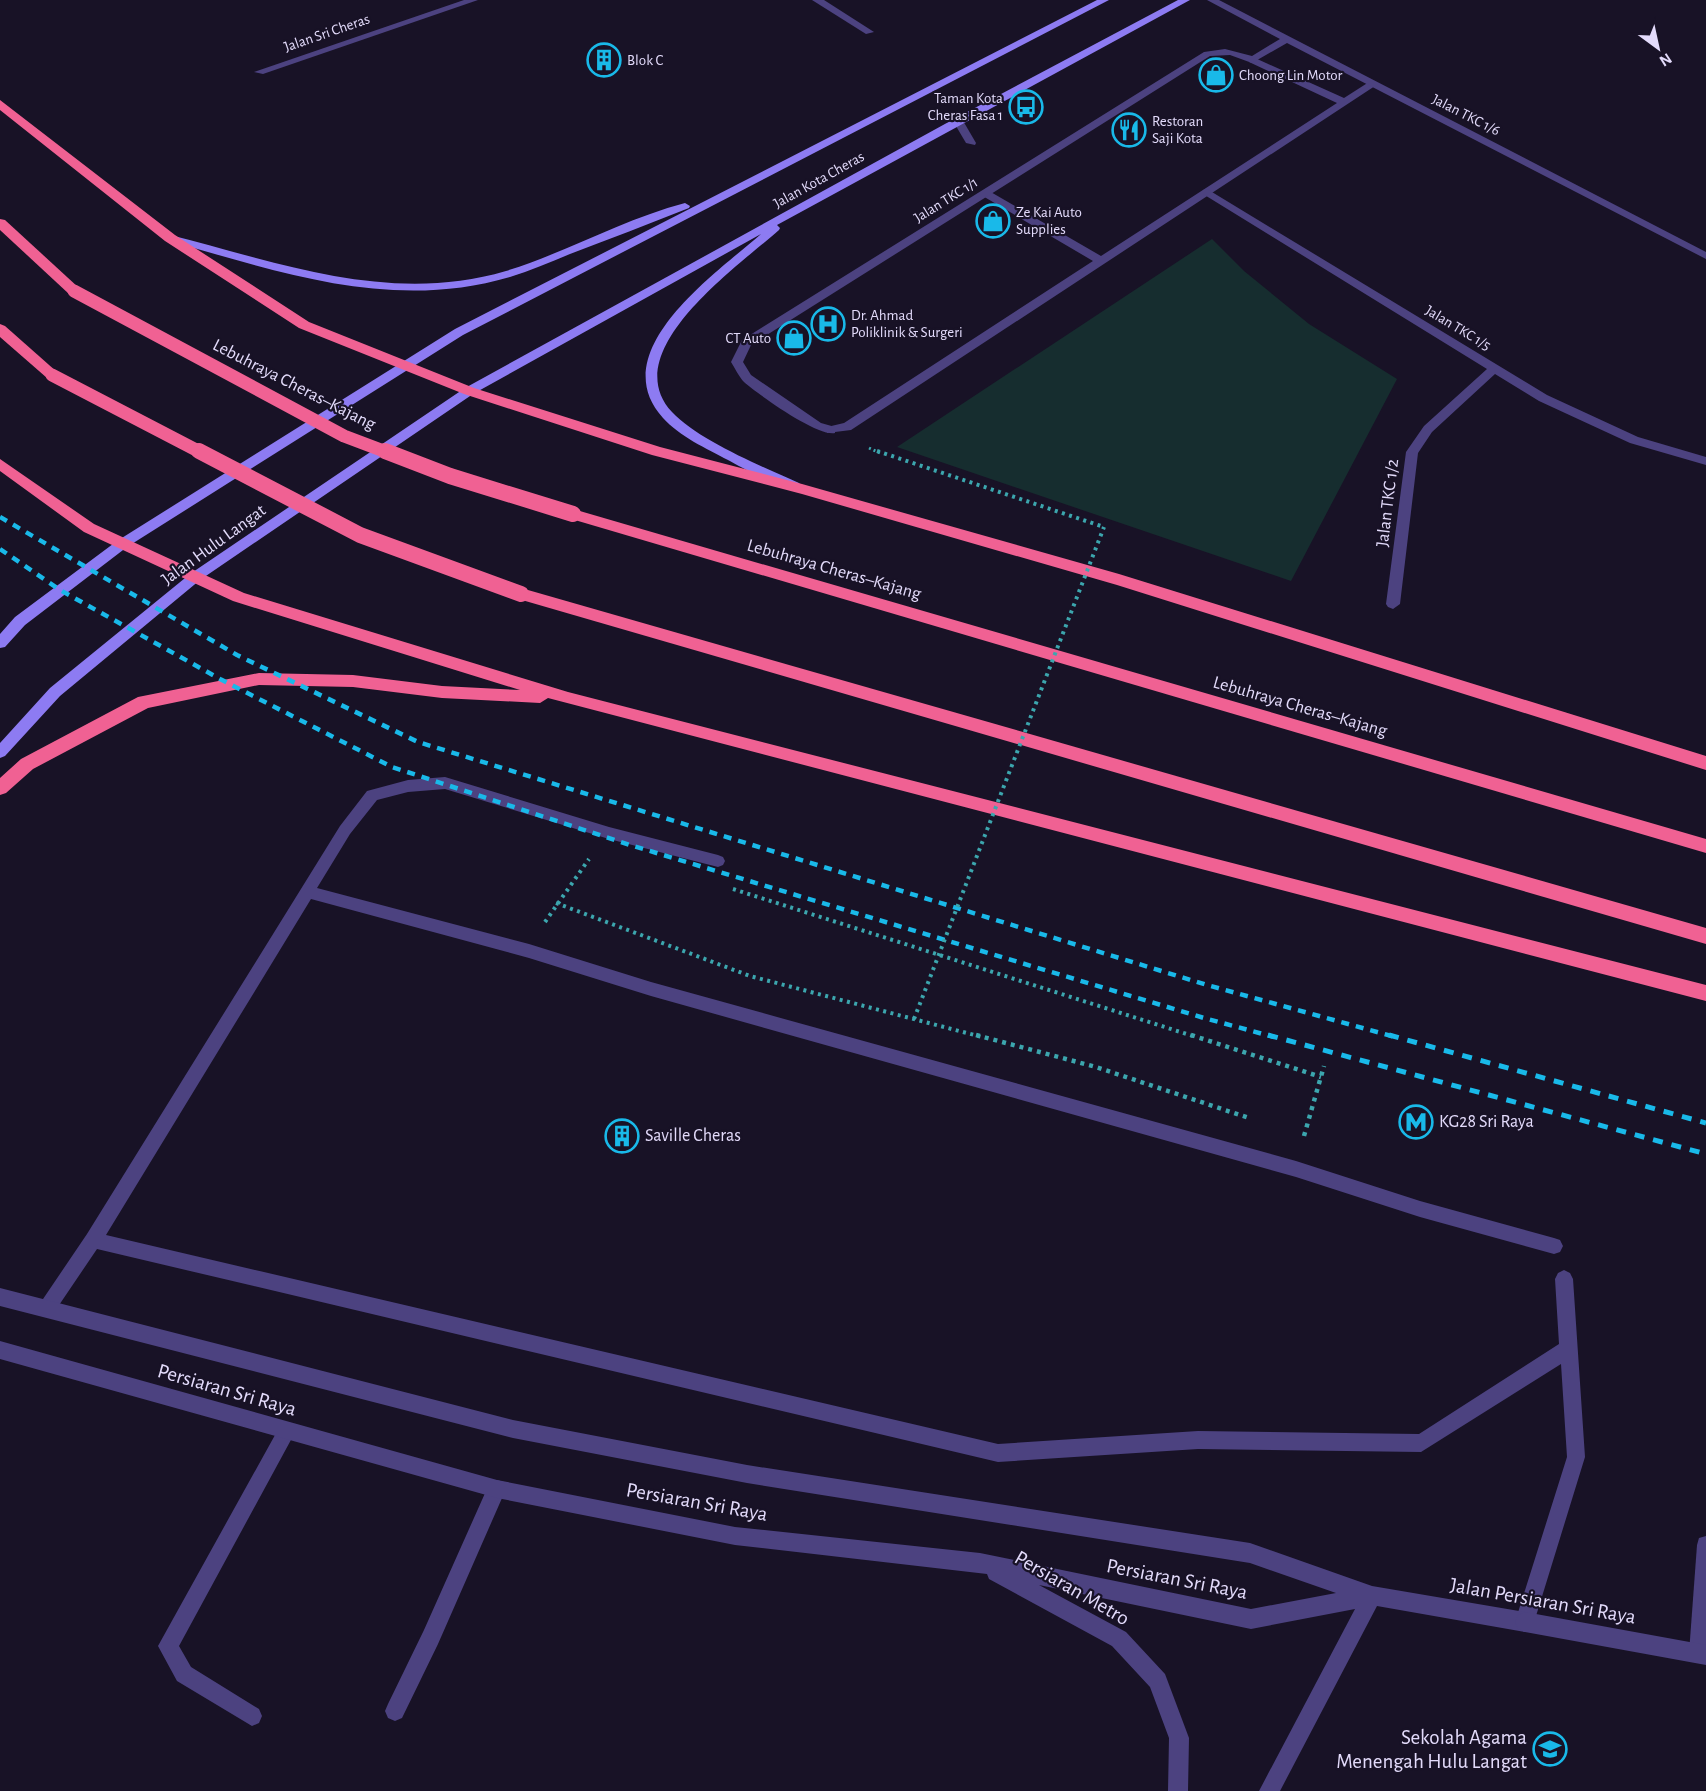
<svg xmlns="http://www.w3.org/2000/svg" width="1706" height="1791" viewBox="0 0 1706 1791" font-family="'Alegreya Sans',sans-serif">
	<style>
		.green { fill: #162d2f }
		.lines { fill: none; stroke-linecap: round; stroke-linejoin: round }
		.path-far2 { stroke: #3ca6ae; stroke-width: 3; stroke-dasharray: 2 3; stroke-linecap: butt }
		.path-far1 { stroke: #3ca6ae; stroke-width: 4; stroke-dasharray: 3 4.5; stroke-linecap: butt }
		.path { stroke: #3ca6ae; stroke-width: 4.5; stroke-dasharray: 4 5; stroke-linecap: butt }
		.service { fill: #4c4280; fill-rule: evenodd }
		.minor { fill: #4c4280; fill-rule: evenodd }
		.tertiary { fill: #4c4280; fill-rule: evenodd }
		.secondary { fill: #8d7bf2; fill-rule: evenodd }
		.motorway { fill: #f06193; fill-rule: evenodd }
		.rail-far1 { stroke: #19b9e9; stroke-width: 4.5; stroke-dasharray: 8 7; stroke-linecap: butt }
		.rail { stroke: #19b9e9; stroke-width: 5; stroke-dasharray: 10 9; stroke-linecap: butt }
		.path-bridge { stroke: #3ca6ae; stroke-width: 4; stroke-dasharray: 3 4.5; stroke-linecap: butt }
		.motorway-bridge-far1 { stroke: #f06193; stroke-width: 13 }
		.motorway-bridge { stroke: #f06193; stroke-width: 16 }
		.labels { text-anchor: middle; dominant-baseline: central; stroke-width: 4.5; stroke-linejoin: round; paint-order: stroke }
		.far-street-label { font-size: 15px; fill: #e3dbfb; stroke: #181226 }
		.far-poi-label { font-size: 15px; fill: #e3dbfb; stroke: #181226; text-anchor: start }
		.street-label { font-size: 18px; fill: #e3dbfb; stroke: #181226 }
		.poi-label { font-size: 18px; fill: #e3dbfb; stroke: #181226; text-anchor: start }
		.near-street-label { font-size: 21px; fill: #e3dbfb; stroke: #181226 }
		.near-poi-label { font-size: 21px; fill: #e3dbfb; stroke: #181226; text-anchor: end }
	</style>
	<rect width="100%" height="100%" fill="#181226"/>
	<path class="green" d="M 1212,239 L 1244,271 L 1309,324 L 1397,379 L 1291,581 L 897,447 Z"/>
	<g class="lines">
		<path class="path-far2" d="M 869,448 L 880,453"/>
		<g class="path-far1">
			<path d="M 877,451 L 1104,527"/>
			<path d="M 733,889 L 1196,1037"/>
			<path d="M 556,903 L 750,976 L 982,1037"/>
			<path d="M 545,922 L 589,859"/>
		</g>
		<g class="path">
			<path d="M 976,1035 L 1096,1067 L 1249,1118"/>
			<path d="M 1191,1035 L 1321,1077"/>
			<path d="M 1304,1136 L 1324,1066"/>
		</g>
		<g class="service">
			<path d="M 812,0 L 824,0 L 874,32 L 866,34 Z"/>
			<path d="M 1249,58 L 1255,58 L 1344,98 L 1369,82 L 1378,84 L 851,430 L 827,433 L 827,427 L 844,423 L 1093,261 L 981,195 L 981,191 L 989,191 L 1101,256 L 1337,103 L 1249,62 Z"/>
			<path d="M 958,118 L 962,119 L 976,143 L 975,145 L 966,143 L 953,121 Z"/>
			<path d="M 445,777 L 609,827 L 718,855 L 723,857 L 725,861 L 723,865 L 718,867 L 609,839 L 445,789 L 408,792 L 377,800 L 350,834 L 317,888 L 529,944 L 651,982 L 1296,1161 L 1420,1201 L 1554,1238 L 1560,1240 L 1563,1246 L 1560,1252 L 1554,1254 L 1420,1217 L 1296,1177 L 651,996 L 529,958 L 311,899 L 106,1235 L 998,1444 L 1198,1431 L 1419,1434 L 1559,1344 L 1555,1279 L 1558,1273 L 1564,1270 L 1570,1273 L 1573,1279 L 1585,1457 L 1532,1629 L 1525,1632 L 1518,1629 L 1515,1622 L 1567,1457 L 1561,1364 L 1421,1452 L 1198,1449 L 998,1462 L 97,1249 L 53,1314 L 47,1317 L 41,1314 L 38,1308 L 41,1302 L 87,1234 L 340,826 L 367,791 L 408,780 Z"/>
			<path d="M 286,1423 L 292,1426 L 295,1432 L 292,1438 L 179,1646 L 191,1667 L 259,1709 L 262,1716 L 259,1723 L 252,1726 L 177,1681 L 158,1646 L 280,1426 Z"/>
			<path d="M 497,1480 L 504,1482 L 506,1489 L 438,1644 L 402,1718 L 395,1721 L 388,1718 L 385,1711 L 388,1704 L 424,1630 L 490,1482 Z"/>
		</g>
		<g class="minor">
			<path d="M 464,0 L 478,0 L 263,74 L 254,72 Z"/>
			<path d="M 1207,0 L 1219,0 L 1706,252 L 1706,259 L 1287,43 L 1252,63 L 1230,55 L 1210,56 L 751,345 L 743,362 L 751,375 L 821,423 L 835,427 L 835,433 C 818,437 759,395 744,382 C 739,377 735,368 731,362 L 742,340 L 1204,52 L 1225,49 L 1252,56 L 1280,39 Z"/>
			<path d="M 1207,189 L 1547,395 L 1638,437 L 1706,457 L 1706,465 L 1630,443 L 1539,401 L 1495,374 L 1432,432 L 1418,453 L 1400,604 L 1393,609 L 1388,607 L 1386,604 L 1406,452 L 1424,426 L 1487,369 L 1203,194 L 1203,190 Z"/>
			<path d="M 0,1288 L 513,1420 L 747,1465 L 1250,1543 L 1372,1586 L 1525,1612 L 1532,1615 L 1535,1622 L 1532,1629 L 1525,1632 L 1377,1606 L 1280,1791 L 1259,1791 L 1355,1609 L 1251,1629 L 1039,1585 L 1126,1632 L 1165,1674 L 1189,1738 L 1188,1791 L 1168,1791 L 1169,1738 L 1150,1687 L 1112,1646 L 989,1579 L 987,1574 L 735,1545 L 497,1498 L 0,1359 L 0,1341 L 497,1480 L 735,1527 L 980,1553 L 1251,1609 L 1336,1593 L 1250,1563 L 747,1483 L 513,1438 L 0,1306 Z"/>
			<path d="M 1706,1536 L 1706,1660 L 1699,1663 L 1692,1660 L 1689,1653 L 1697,1545 L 1699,1538 Z"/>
		</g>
		<path class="tertiary" d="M 1525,1612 L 1706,1645 L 1706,1665 L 1525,1632 L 1518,1629 L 1515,1622 L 1518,1615 Z"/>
		<g class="secondary">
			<path d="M 1097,0 L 1109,0 L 463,335 L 127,547 L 25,625 L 5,647 L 0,648 L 0,634 L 15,617 L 117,541 L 455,329 Z"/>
			<path d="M 1178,0 L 1190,0 L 777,225 L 780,228 L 779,230 C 740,265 615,351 672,412 C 698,440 763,467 799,483 L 801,486 L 799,489 C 787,493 741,467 728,460 C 707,449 679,436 663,418 C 602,351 718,272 761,234 L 473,394 L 200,580 L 60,696 L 5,756 L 0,758 L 0,743 L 50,688 L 190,574 L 465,388 L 954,119 Z"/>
			<path d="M 685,203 L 690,206 L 689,208 C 649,224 609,239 570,254 C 550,262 530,271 510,277 C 391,312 280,272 166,240 L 165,238 L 170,235 C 281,263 390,305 506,271 C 567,252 624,219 685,203 Z"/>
		</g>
		<g class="motorway">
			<path d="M 0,100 L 175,235 L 309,322 L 474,388 L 660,447 L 802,484 L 1119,574 L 1706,756 L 1706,770 L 1117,585 L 802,494 L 652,455 L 464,394 L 299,328 L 165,241 L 0,110 Z"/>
			<path d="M 0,219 L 5,220 L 79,288 L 81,291 L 79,294 L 69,294 L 0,230 Z"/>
			<path d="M 0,324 L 5,326 L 57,372 L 59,375 L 57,378 L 47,378 L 0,337 Z"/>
			<path d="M 0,459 L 94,524 L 244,593 L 568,692 L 1706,985 L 1706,1001 L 548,698 L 540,703 L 442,698 L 353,687 L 259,685 L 148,708 L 33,769 L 6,793 L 0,795 L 0,778 L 21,759 L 138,697 L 259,673 L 353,675 L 442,686 L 520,690 L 233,601 L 84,532 L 0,471 Z"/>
			<path d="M 573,509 L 1706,839 L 1706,853 L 568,518 L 565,514 L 568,510 Z"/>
			<path d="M 521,588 L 1706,928 L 1706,944 L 515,598 L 513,594 L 515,590 Z"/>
		</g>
		<g class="rail-far1">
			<path d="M 0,517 L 237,655 L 418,742 L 1207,985 L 1395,1037"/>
			<path d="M 0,549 L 60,590 L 220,679 L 392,767 L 630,845 L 1204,1018 L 1274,1037"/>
		</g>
		<g class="rail">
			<path d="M 1268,1035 L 1706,1154"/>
			<path d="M 1389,1035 L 1706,1123"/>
		</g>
		<path class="path-bridge" d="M 914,1019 L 1104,527"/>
		<g class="motorway-bridge-far1">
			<path d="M 74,291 L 344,436 L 389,453"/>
			<path d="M 52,375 L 202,453"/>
		</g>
		<g class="motorway-bridge">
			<path d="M 199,451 L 360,535 L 521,594"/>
			<path d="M 385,451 L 450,476 L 573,514"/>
		</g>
	</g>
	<defs>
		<symbol id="building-ring" viewBox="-11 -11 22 22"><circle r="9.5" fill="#181226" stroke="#19b9e9" stroke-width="1.5"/><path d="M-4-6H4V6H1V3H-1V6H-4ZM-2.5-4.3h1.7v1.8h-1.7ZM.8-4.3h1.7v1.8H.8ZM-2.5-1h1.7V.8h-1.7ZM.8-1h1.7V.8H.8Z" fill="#19b9e9"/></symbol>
		<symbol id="shop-ring" viewBox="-11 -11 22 22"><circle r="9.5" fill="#181226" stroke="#19b9e9" stroke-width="1.5"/><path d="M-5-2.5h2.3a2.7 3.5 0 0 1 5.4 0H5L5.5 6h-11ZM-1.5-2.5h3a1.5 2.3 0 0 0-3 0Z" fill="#19b9e9"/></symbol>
		<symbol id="bus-ring" viewBox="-11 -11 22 22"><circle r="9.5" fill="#181226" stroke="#19b9e9" stroke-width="1.5"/><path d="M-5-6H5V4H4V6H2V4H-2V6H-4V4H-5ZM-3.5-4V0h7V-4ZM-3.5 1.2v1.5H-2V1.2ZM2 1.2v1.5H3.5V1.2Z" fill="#19b9e9"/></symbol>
		<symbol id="restaurant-ring" viewBox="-11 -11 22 22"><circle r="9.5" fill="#181226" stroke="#19b9e9" stroke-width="1.5"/><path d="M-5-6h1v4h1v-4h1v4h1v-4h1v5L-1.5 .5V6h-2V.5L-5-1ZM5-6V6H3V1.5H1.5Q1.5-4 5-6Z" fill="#19b9e9"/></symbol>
		<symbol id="hospital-ring" viewBox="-11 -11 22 22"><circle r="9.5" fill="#181226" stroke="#19b9e9" stroke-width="1.5"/><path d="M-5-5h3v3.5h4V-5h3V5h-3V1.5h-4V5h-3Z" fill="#19b9e9"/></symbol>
		<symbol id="metro-ring" viewBox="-11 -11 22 22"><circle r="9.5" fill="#181226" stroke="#19b9e9" stroke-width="1.5"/><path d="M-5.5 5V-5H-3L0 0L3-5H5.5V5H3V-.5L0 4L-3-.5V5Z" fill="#19b9e9"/></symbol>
		<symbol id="school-ring" viewBox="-11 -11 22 22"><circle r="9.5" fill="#181226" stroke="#19b9e9" stroke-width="1.5"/><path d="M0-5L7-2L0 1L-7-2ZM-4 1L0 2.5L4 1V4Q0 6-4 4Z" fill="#19b9e9"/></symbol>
	</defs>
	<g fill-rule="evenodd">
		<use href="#building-ring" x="585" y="41" width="38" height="38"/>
		<use href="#shop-ring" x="1197" y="56" width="38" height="38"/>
		<use href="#bus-ring" x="1007" y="88" width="38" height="38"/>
		<use href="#restaurant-ring" x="1110" y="111" width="38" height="38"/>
		<use href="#shop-ring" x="974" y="202" width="38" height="38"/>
		<use href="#hospital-ring" x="809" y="305" width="38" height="38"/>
		<use href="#shop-ring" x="775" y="319" width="38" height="38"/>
		<use href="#metro-ring" x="1397" y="1103" width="38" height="38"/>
		<use href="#building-ring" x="603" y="1117" width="38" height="38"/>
		<use href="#school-ring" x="1531" y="1730" width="38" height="38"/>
	</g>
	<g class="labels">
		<g class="far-street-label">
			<text transform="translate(327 33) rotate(-19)">Jalan Sri Cheras</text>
			<text transform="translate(1466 115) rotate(27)">Jalan TKC 1/6</text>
			<text transform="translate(819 180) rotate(-29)">Jalan Kota Cheras</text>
			<text transform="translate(946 200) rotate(-32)">Jalan TKC 1/1</text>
			<text transform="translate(1458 328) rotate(31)">Jalan TKC 1/5</text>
		</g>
		<g class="far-poi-label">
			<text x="627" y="60">Blok C</text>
			<text x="1239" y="75">Choong Lin Motor</text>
			<text x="1003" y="98" text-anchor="end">Taman Kota<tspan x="1003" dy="17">Cheras Fasa 1</tspan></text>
			<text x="1152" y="121">Restoran<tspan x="1152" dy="17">Saji Kota</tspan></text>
			<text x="1016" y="212">Ze Kai Auto<tspan x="1016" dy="17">Supplies</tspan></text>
			<text x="851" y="315">Dr. Ahmad<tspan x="851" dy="17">Poliklinik &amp; Surgeri</tspan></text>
			<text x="771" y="338" text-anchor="end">CT Auto</text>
		</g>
		<g class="street-label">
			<text transform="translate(294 385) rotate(27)">Lebuhraya Cheras–Kajang</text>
			<text transform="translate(1388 503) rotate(-83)">Jalan TKC 1/2</text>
			<text transform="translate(214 545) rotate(-36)">Jalan Hulu Langat</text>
			<text transform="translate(834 570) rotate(16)">Lebuhraya Cheras–Kajang</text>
			<text transform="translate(1300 707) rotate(16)">Lebuhraya Cheras–Kajang</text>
		</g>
		<g class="poi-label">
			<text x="1439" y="1122">KG28 Sri Raya</text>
			<text x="645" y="1136">Saville Cheras</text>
		</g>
		<g class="near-street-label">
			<text transform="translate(227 1390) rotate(16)">Persiaran Sri Raya</text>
			<text transform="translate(697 1502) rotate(10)">Persiaran Sri Raya</text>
			<text transform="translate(1177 1579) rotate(11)">Persiaran Sri Raya</text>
			<text transform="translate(1072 1588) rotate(30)">Persiaran Metro</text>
			<text transform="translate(1543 1601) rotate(10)">Jalan Persiaran Sri Raya</text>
		</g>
		<g class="near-poi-label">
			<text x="1527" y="1737">Sekolah Agama<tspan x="1527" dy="24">Menengah Hulu Langat</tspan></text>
		</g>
	</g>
	<g transform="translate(1658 48) rotate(147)" stroke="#181226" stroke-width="4.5" paint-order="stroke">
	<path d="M0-4.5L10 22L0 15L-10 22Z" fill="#e3dbfb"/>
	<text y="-9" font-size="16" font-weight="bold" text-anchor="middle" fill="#e3dbfb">N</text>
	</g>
</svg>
